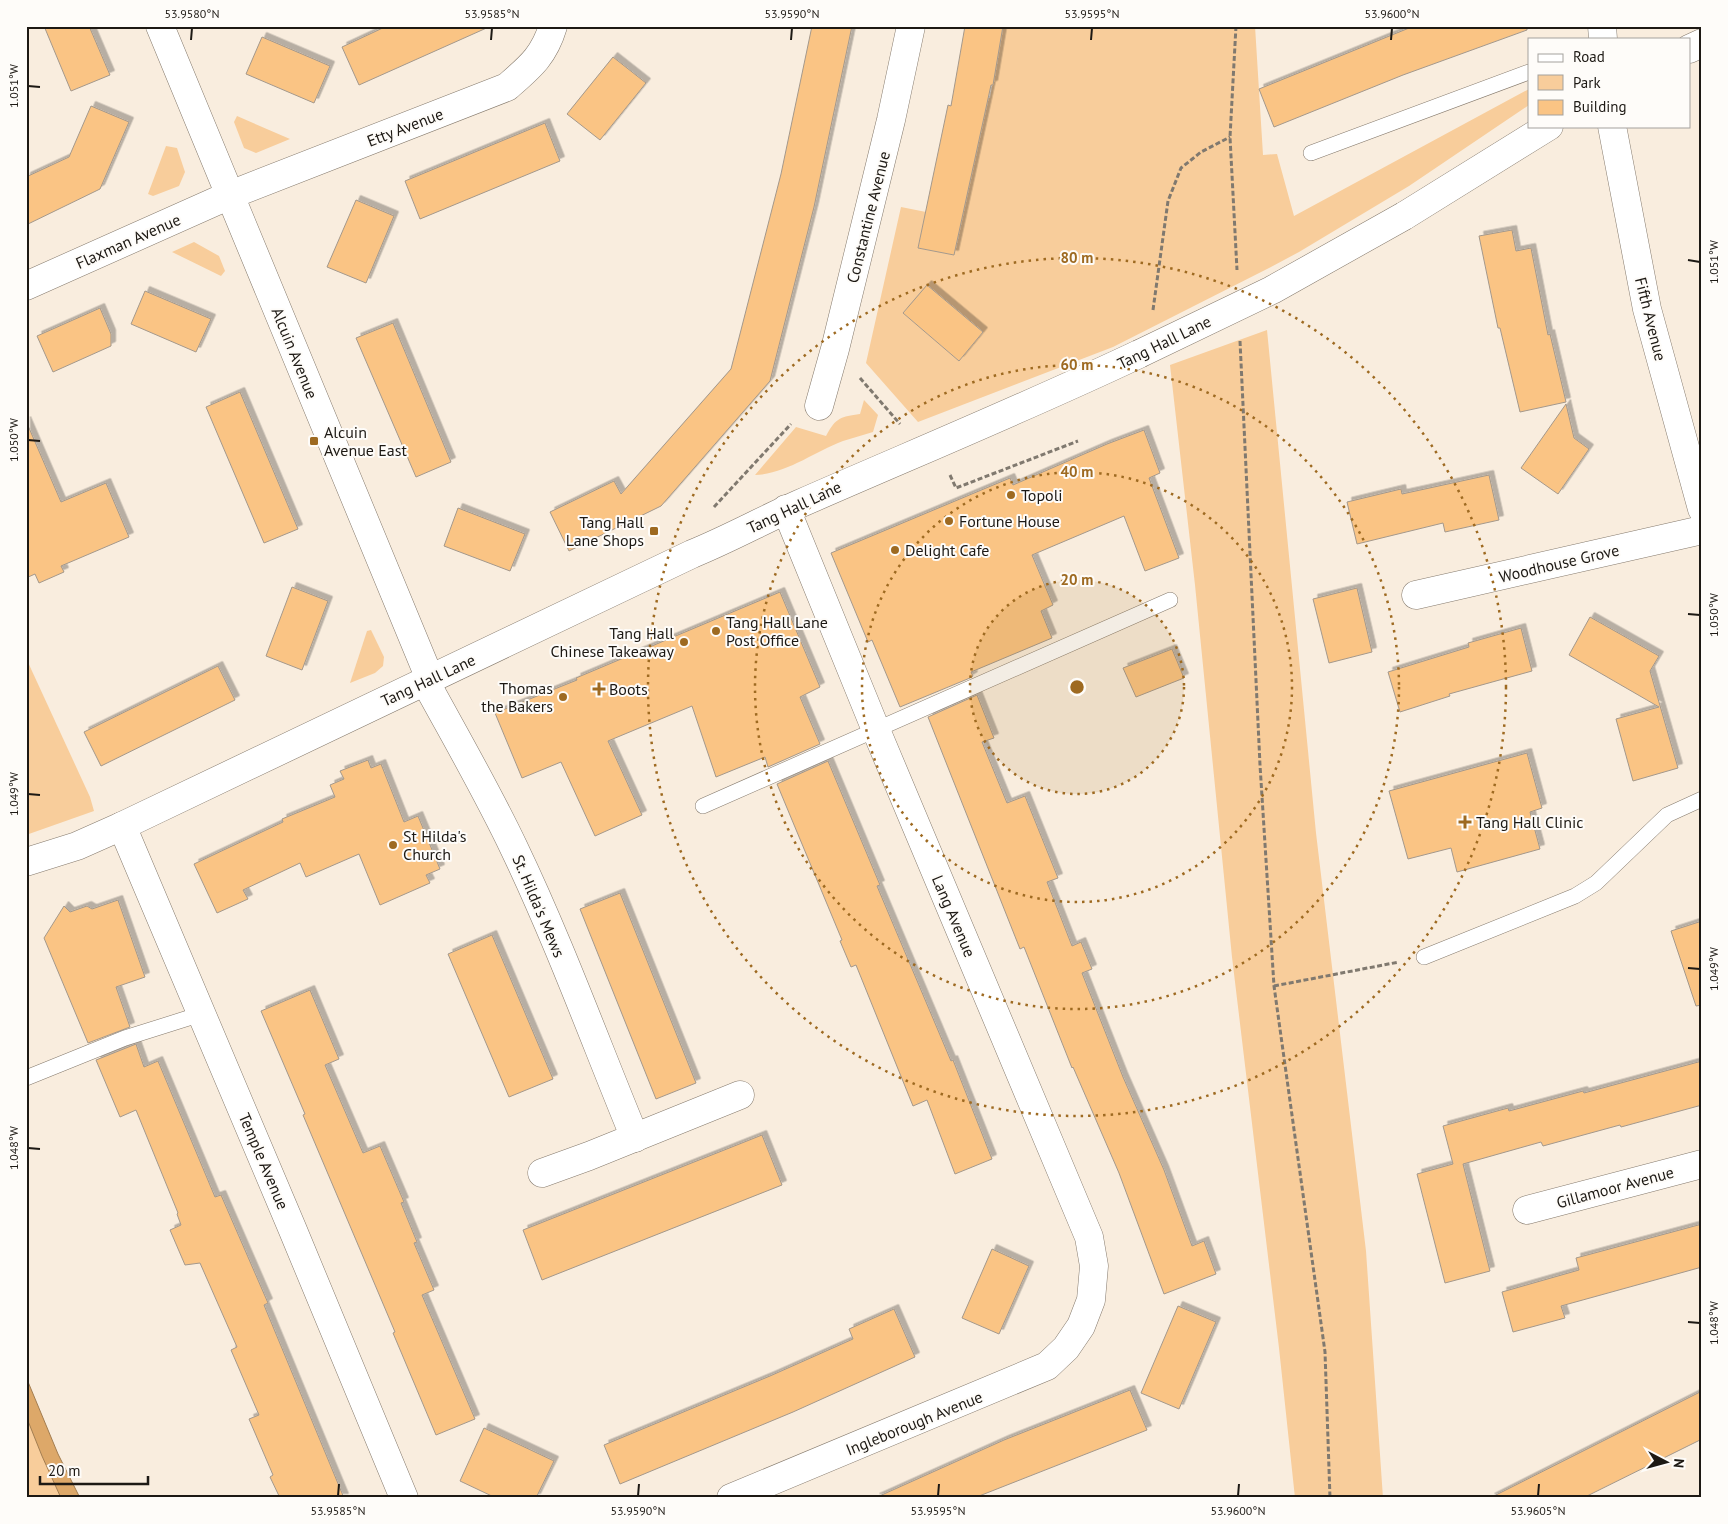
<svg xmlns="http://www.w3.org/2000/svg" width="1728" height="1524" viewBox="0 0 1728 1524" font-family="'PT Sans',sans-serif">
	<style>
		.green { fill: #f8cd9b; fill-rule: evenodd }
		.water { fill: #dda869; stroke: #a37d50 }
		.building { fill: #fac484; stroke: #a4988b; filter: url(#shadow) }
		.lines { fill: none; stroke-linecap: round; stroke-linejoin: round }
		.lane-casing { stroke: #857a6d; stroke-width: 16 }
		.street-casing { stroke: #857a6d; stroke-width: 29 }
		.secondary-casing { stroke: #857a6d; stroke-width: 29 }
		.path { stroke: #80796f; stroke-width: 3; stroke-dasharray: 5 2.5; stroke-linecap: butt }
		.lane { stroke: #fff; stroke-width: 15 }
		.street { stroke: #fff; stroke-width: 28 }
		.secondary { stroke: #fff; stroke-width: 28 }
		.secondary-bridge-casing { stroke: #857a6d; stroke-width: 29; stroke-linecap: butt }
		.secondary-bridge { stroke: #fff; stroke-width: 28 }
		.ticks { fill: none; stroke: #1d1914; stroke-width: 2 }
		.ring { fill: none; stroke: #9e6a21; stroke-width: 2.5; stroke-dasharray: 2.5 5 }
		.poi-dot { fill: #9e6a21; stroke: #fefcf9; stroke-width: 2 }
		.labels { text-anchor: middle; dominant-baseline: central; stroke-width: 4; stroke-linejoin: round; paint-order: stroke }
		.street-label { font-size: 16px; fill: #1d1914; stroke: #fefcf9 }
		.poi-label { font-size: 16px; fill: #1d1914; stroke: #fefcf9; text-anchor: start }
		.centre { fill: #9e6a21; stroke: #fefcf9; stroke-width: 2.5 }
		.ring-label { font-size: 15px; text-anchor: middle; font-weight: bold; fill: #9e6a21; stroke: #fefcf9; stroke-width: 4; stroke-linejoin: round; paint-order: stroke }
		.neatline { fill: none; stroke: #1d1914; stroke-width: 2 }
		.ticks-label { font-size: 12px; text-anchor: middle; fill: #1d1914 }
	</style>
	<defs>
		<filter id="shadow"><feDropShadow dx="4.5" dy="-4.5" stdDeviation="0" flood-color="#0004"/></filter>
	</defs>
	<rect width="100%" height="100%" fill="#f9edde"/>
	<g class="green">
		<path d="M 1003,26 L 1255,26 L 1263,155 L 1277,154 L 1294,216 L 1529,89 L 1529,105 L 1409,186 L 1299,252 L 1269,268 L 1113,347 L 918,422 L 866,363 L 901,207 L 926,212 L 918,248 L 954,255 L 988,98 L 990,98 ZM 927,285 L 983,332 L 959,361 L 903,313 Z"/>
		<path d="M 237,116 L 290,139 L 256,153 L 244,148 L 234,122 Z"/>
		<path d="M 166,146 L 177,148 L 185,172 L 179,186 L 153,196 L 148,194 Z"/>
		<path d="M 194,242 L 219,256 L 225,271 L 221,276 L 172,252 Z"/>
		<path d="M 1267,330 L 1316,833 L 1366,1251 L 1383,1498 L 1295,1498 L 1279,1348 L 1232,957 L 1195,585 L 1170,365 Z"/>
		<path d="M 864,400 L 878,415 L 873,432 C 863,435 853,438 843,441 C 814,452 786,474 755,475 L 796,427 L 826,436 C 836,417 841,417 860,414 Z"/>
		<path d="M 371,630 L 384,657 L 383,666 L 375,673 L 350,683 L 367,631 Z"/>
		<path d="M 26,658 L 90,797 L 94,811 L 26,835 Z"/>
		<path d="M 26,1416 L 42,1456 L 61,1498 L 26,1498 Z"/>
	</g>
	<path class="water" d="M 26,1377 L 58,1454 L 80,1498 L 61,1498 L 42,1456 L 26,1416 Z"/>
	<g class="building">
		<path d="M 44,26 L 89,26 L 110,75 L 71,91 Z"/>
		<path d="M 387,26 L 491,26 L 359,85 L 342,47 Z"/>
		<path d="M 812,26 L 852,26 L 814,207 L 770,381 L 661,506 L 569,551 L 550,512 L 614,481 L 621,494 L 731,369 L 781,174 Z"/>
		<path d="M 965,26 L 1003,26 L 993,85 L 991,85 L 954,255 L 918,248 L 948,105 L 951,106 Z"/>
		<path d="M 1414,26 L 1527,26 L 1527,30 L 1403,75 L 1274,127 L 1259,89 Z"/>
		<path d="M 262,37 L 330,66 L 314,103 L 246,74 Z"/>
		<path d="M 613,57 L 646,83 L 600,140 L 567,114 Z"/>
		<path d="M 91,106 L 129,122 L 100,189 L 26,225 L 26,177 L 69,157 Z"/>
		<path d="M 545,123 L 560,161 L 420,219 L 405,181 Z"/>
		<path d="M 356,200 L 394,216 L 366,283 L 327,267 Z"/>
		<path d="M 1512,230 L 1516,251 L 1531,248 L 1548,335 L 1550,334 L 1566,402 L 1520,412 L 1500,328 L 1498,328 L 1479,236 Z"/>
		<path d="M 927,285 L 983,332 L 959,361 L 903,313 Z"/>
		<path d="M 145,291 L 211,319 L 196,352 L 131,324 Z"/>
		<path d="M 100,308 L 111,334 L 111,346 L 53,372 L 37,336 Z"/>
		<path d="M 393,323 L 451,462 L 416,477 L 356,338 Z"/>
		<path d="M 240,392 L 298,529 L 264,543 L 206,407 Z"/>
		<path d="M 1566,404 L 1574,438 L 1589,449 L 1558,494 L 1521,468 Z"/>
		<path d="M 26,421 L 61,502 L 106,483 L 129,537 L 61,566 L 64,572 L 39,583 L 35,574 L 26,578 Z"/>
		<path d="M 1144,430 L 1160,473 L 1149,478 L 1179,558 L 1145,571 L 1124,516 L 1032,555 L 1053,605 L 1041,611 L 1052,638 L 971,672 L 973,676 L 970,678 L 900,707 L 872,640 L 868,642 L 831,553 L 1010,478 L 1013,485 L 1107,444 Z"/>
		<path d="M 1489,475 L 1499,520 L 1445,532 L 1443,523 L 1357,544 L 1347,502 L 1401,489 L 1402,494 Z"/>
		<path d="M 458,508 L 525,534 L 510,571 L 444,546 Z"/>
		<path d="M 292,587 L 328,601 L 302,670 L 266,656 Z"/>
		<path d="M 1357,588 L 1372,652 L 1329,663 L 1313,599 Z"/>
		<path d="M 780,592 L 820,687 L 800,697 L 820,744 L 768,767 L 765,757 L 716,777 L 692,706 L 608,741 L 642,815 L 595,836 L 561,762 L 522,778 L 495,713 L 577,680 L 576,678 Z"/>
		<path d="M 1590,617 L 1659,656 L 1650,671 L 1678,768 L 1633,781 L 1616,719 L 1659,707 L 1569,655 Z"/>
		<path d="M 1521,628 L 1532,671 L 1449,694 L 1450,696 L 1400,712 L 1388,672 L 1469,647 L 1468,643 Z"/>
		<path d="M 1172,649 L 1184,678 L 1136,697 L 1123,668 Z"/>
		<path d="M 218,666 L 235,700 L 101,766 L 84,732 Z"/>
		<path d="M 977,695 L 994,738 L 982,742 L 1007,803 L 1025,796 L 1058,878 L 1047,882 L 1072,946 L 1081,942 L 1092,969 L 1082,973 L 1123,1077 L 1164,1170 L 1192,1246 L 1204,1241 L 1216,1274 L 1164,1294 L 1119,1173 L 1073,1067 L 1072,1068 L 1024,947 L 1020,949 L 928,717 Z"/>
		<path d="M 1527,753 L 1542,808 L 1530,812 L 1540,849 L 1457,872 L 1451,848 L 1408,859 L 1389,791 Z"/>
		<path d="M 368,760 L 371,768 L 381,764 L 404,822 L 418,816 L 440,869 L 426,875 L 430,883 L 380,905 L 359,854 L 306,877 L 300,863 L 243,890 L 248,899 L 217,913 L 194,864 L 283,822 L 282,819 L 335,797 L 330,785 L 344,779 L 340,771 Z"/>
		<path d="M 828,761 L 880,885 L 877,886 L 951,1061 L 953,1060 L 992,1159 L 955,1174 L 927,1100 L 913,1106 L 856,965 L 851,967 L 840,941 L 842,940 L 777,784 Z"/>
		<path d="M 620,893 L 696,1083 L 656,1099 L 580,909 Z"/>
		<path d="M 118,900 L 145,977 L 116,987 L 130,1027 L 88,1043 L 44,938 L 64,906 L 70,912 L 87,906 L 92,909 Z"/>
		<path d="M 1702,921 L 1702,1005 L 1696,1006 L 1671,931 Z"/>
		<path d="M 492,935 L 553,1079 L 509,1097 L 448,954 Z"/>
		<path d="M 310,990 L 339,1059 L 325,1065 L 363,1153 L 380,1146 L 404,1202 L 401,1203 L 417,1242 L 414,1243 L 434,1290 L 422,1295 L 475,1419 L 436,1435 L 393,1333 L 395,1332 L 303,1115 L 305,1114 L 261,1011 Z"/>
		<path d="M 136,1044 L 144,1067 L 158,1061 L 215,1197 L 221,1195 L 268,1303 L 264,1305 L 344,1498 L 280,1498 L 270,1477 L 273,1475 L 249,1419 L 259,1415 L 231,1350 L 237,1347 L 200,1263 L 185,1265 L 170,1230 L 181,1225 L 177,1214 L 178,1213 L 136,1110 L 120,1117 L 96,1060 Z"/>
		<path d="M 1702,1061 L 1702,1105 L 1621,1127 L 1620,1125 L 1543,1146 L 1541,1142 L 1463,1164 L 1490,1271 L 1445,1283 L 1417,1174 L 1453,1164 L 1443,1126 L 1508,1108 L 1509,1111 L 1583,1091 L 1584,1093 Z"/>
		<path d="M 762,1135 L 782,1185 L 542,1280 L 523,1230 Z"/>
		<path d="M 1702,1224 L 1702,1267 L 1561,1306 L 1565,1318 L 1513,1332 L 1502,1292 L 1579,1270 L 1576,1258 Z"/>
		<path d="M 992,1249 L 1029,1266 L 999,1334 L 962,1318 Z"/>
		<path d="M 1178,1306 L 1216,1322 L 1179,1409 L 1141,1393 Z"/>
		<path d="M 894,1309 L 915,1357 L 793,1412 L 620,1484 L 604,1445 L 770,1376 L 853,1339 L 849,1329 Z"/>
		<path d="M 1130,1390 L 1147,1430 L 974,1498 L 875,1498 L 1004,1440 Z"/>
		<path d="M 1702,1391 L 1702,1439 L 1583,1498 L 1490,1498 Z"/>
		<path d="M 484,1428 L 554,1461 L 536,1498 L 496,1498 L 460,1481 Z"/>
	</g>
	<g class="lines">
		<defs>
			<g id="lane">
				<path d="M 1311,153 L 1529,72"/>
				<path d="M 703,806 L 1170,600"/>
				<path d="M 1424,957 L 1575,896 L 1596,883 L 1667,815 L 1702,799"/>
				<path d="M 26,1078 L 125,1038 L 201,1014"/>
			</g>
			<g id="street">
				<path d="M 160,26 L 430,679"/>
				<path d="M 1602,26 L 1603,39"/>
				<path d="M 1612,126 L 1647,309 L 1702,509"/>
				<path d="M 26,286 L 230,195 L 507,87 C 530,67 544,56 553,26"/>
				<path d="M 819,406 L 835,349 L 891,120 L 911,26"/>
				<path d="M 1416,595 L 1702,530"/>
				<path d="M 425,681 C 455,736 487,791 514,848 C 559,942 595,1041 635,1138"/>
				<path d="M 122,826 L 292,1228 L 404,1498"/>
				<path d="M 542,1173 L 589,1156 L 740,1095"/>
				<path d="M 1527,1210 L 1702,1164"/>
				<path d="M 731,1498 L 1047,1366 L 1066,1348 L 1081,1326 L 1091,1300 L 1094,1266 L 1089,1237 L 876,730 L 786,509"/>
			</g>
			<g id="secondary">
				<path d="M 1689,49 L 1702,43"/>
				<path d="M 1404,216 L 1549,126"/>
				<path d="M 26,862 L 77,846 L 122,826 L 692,554 C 729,539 763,520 799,504 C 913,454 1027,407 1139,354"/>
			</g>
		</defs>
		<use href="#lane" class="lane-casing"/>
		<use href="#street" class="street-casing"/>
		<use href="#secondary" class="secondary-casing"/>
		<g class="path">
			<path d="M 1236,26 L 1230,137 L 1237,270"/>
			<path d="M 1153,310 L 1168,201 L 1181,168 L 1201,152 L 1230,137"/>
			<path d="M 1240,341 L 1260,765 L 1274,986 L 1325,1352 L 1330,1498"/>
			<path d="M 860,378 L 900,424"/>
			<path d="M 950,475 L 956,488 L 1078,441"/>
			<path d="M 714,507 L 791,424"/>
			<path d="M 1274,986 L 1399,962"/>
		</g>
		<use href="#lane" class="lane"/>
		<use href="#street" class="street"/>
		<use href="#secondary" class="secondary"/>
		<defs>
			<path id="secondary-bridge" d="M 1139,354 L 1272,290 L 1404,216"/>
		</defs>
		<use href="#secondary-bridge" class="secondary-bridge-casing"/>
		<use href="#secondary-bridge" class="secondary-bridge"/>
	</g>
	<path class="ticks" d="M 191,40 L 192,28M 491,40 L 492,28M 791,40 L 792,28M 1091,40 L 1092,28M 1391,40 L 1392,28M 28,86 L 40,87M 1688,260 L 1700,262M 28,440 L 40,441M 1688,614 L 1700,615M 28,794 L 40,795M 1688,968 L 1700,969M 28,1148 L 40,1149M 1688,1322 L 1700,1323M 338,1496 L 339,1484M 638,1496 L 639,1484M 938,1496 L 939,1484M 1238,1496 L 1239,1484M 1538,1496 L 1539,1484"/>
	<circle cx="1077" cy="687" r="107" fill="#9e6a21" fill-opacity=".12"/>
	<g class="ring">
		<circle cx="1077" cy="687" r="107"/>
		<circle cx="1077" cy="687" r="215"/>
		<circle cx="1077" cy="687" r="322"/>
		<circle cx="1077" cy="687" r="429"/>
	</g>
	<g class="poi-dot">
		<rect x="309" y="436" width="10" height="10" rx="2.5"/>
		<circle cx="1011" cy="495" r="5"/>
		<circle cx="949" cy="521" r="5"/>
		<rect x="649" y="526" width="10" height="10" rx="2.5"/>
		<circle cx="895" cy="550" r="5"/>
		<circle cx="716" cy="631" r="5"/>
		<circle cx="684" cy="642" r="5"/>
		<path d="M596.5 681.5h5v5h5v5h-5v5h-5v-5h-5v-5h5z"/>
		<circle cx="563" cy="697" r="5"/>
		<path d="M1462.5 814.5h5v5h5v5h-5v5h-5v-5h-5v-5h5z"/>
		<circle cx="393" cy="845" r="5"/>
	</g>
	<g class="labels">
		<g class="street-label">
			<text transform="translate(405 127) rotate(-21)">Etty Avenue</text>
			<text transform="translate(868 217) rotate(-76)">Constantine Avenue</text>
			<text transform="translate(128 241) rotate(-24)">Flaxman Avenue</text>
			<text transform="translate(1651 319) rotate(76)">Fifth Avenue</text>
			<text transform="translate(1164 342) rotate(-26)">Tang Hall Lane</text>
			<text transform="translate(295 353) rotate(68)">Alcuin Avenue</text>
			<text transform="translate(794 507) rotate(-25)">Tang Hall Lane</text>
			<text transform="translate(1559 563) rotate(-13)">Woodhouse Grove</text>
			<text transform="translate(428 680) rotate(-25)">Tang Hall Lane</text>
			<text transform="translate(539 906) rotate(67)">St. Hilda's Mews</text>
			<text transform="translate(954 916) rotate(67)">Lang Avenue</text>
			<text transform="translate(264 1161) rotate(67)">Temple Avenue</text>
			<text transform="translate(1615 1187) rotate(-15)">Gillamoor Avenue</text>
			<text transform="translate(914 1423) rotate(-22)">Ingleborough Avenue</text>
		</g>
		<g class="poi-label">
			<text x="324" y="432">Alcuin<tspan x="324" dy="18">Avenue East</tspan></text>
			<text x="1021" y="495">Topoli</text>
			<text x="959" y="521">Fortune House</text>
			<text x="644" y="522" text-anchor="end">Tang Hall<tspan x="644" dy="18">Lane Shops</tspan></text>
			<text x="905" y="550">Delight Cafe</text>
			<text x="726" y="622">Tang Hall Lane<tspan x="726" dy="18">Post Office</tspan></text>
			<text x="674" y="633" text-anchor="end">Tang Hall<tspan x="674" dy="18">Chinese Takeaway</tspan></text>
			<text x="553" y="688" text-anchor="end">Thomas<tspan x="553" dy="18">the Bakers</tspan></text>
			<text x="609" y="689">Boots</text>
			<text x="1476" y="822">Tang Hall Clinic</text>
			<text x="403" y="836">St Hilda's<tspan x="403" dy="18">Church</tspan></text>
		</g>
	</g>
	<circle cx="1077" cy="687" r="8" class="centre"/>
	<g class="ring-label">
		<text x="1077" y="263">80 m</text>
		<text x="1077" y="370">60 m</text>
		<text x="1077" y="477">40 m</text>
		<text x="1077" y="585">20 m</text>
	</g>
	<rect width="1728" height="1524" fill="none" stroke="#fefcf9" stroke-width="55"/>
	<rect x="1528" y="38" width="162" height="90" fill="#fefcf9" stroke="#a4a19d"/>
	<rect x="1538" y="54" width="25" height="8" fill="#ffffff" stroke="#a4a19d"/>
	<text x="1573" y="62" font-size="15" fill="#1d1914">Road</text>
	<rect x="1538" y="75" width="25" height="15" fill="#f8cd9b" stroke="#a4a19d"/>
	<text x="1573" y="88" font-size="15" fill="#1d1914">Park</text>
	<rect x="1538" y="100" width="25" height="15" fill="#fac484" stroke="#a4a19d"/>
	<text x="1573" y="112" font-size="15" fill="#1d1914">Building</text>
	<g transform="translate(1666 1462) rotate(96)" stroke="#fefcf9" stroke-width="4" paint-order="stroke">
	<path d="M0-4L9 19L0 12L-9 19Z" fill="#1d1914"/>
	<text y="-8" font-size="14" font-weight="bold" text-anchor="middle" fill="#1d1914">N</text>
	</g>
	<path d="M40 1476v8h108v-8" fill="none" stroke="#1d1914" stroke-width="2.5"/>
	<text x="48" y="1476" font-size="15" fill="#1d1914" stroke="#fefcf9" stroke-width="4" paint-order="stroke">20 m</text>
	<rect x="28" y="28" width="1672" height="1468" class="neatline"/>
	<g class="ticks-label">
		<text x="192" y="18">53.9580°N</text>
		<text x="492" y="18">53.9585°N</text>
		<text x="792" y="18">53.9590°N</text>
		<text x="1092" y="18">53.9595°N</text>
		<text x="1392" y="18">53.9600°N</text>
		<text transform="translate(14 86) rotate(-90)" y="4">1.051°W</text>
		<text transform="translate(1714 262) rotate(-90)" y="4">1.051°W</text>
		<text transform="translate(14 440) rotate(-90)" y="4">1.050°W</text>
		<text transform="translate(1714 615) rotate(-90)" y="4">1.050°W</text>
		<text transform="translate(14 794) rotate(-90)" y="4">1.049°W</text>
		<text transform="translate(1714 969) rotate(-90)" y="4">1.049°W</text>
		<text transform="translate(14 1148) rotate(-90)" y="4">1.048°W</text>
		<text transform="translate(1714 1323) rotate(-90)" y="4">1.048°W</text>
		<text x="338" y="1515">53.9585°N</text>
		<text x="638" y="1515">53.9590°N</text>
		<text x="938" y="1515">53.9595°N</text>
		<text x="1238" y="1515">53.9600°N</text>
		<text x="1538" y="1515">53.9605°N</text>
	</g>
</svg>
